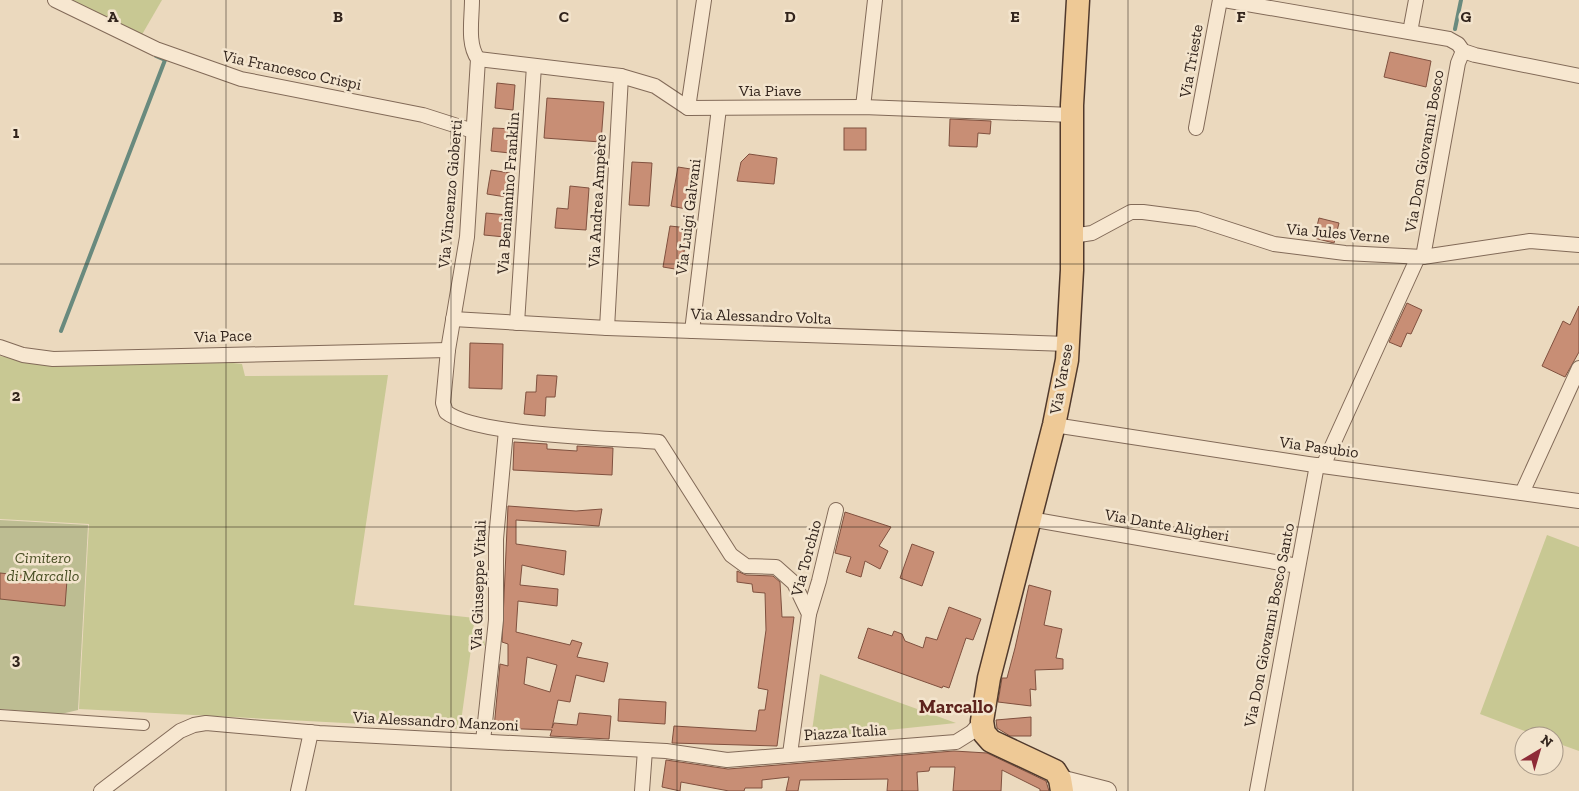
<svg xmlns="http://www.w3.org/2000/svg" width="1579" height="791" viewBox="0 0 1579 791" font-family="'Zilla Slab',serif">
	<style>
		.green { fill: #c8c893 }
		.cemetery { fill: #bdbd92 }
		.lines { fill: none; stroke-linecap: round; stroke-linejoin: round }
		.stream { stroke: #698a7e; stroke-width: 4 }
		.building { fill: #c88e75; stroke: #80513f; fill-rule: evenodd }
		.pedestrian-casing { stroke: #826a58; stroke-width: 12 }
		.minor-casing { stroke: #826a58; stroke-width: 16 }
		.tertiary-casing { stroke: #826a58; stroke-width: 20 }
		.primary-casing { stroke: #50392c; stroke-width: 25 }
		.pedestrian { stroke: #f7e7d0; stroke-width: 10 }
		.minor { stroke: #f7e7d0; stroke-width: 14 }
		.tertiary { stroke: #f7e7d0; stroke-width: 18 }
		.primary { stroke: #eec996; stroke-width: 22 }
		.grid { fill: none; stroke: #32241c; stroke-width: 1; stroke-opacity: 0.55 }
		.labels { text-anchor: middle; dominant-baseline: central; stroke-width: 5; stroke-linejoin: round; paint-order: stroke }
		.street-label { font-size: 16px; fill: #32241c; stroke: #f3e4cd }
		.park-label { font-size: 16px; font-style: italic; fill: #484e23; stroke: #f3e4cd }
		.quarter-label { font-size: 19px; font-weight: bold; fill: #5d231d; stroke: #f3e4cd }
		.grid-label { font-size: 16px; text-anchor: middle; font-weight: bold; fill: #32241c; stroke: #f3e4cd; stroke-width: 5; stroke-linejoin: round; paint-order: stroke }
	</style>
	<rect width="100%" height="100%" fill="#ebd9be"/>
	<g class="green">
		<path d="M 65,0 L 162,0 L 140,38 Z"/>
		<path d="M 0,356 L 49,365 L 233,363 L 242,364 L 245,376 L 388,375 L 354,605 L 475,618 L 473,630 L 484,639 L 485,645 L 481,648 L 471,649 L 460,729 L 79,709 L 89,524 L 0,519 Z"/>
		<path d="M 1547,535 L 1579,547 L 1579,751 L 1554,742 L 1554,736 L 1538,736 L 1480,714 Z"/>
		<path d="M 820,674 L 956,723 L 811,738 Z"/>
	</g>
	<path class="cemetery" d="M 0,520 L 88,525 L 78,710 L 61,714 L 0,709 Z"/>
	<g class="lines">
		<g class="stream">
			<path d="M 1455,29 L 1461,0"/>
			<path d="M 61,331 L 165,60 L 156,56"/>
		</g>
	</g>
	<g class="building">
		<path d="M 1390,52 L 1431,61 L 1426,87 L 1384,77 Z"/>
		<path d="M 497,83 L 515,85 L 513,110 L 495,108 Z"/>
		<path d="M 547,98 L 604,102 L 601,142 L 544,138 Z"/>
		<path d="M 950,119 L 991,121 L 990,134 L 978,133 L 977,147 L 949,146 Z"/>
		<path d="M 493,128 L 513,129 L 510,153 L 491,151 Z"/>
		<rect x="844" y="128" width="22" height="22"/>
		<path d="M 749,154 L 777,158 L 774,184 L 737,181 L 741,162 Z"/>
		<path d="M 632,162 L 652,163 L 649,206 L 629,205 Z"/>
		<path d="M 678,167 L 697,170 L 691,210 L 671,206 Z"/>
		<path d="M 491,170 L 510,173 L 506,197 L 487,194 Z"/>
		<path d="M 570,186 L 589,188 L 586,230 L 555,228 L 557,208 L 568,209 Z"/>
		<path d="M 486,213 L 507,215 L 505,237 L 484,235 Z"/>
		<path d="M 1319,218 L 1339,223 L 1334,243 L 1314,238 Z"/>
		<path d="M 670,226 L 688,228 L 681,270 L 663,267 Z"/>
		<path d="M 1407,303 L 1422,310 L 1411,334 L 1407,333 L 1401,347 L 1389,342 Z"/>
		<path d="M 1579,306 L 1579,352 L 1565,377 L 1542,366 L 1563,321 L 1570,325 Z"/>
		<path d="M 470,343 L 503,344 L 502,389 L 469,388 Z"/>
		<path d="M 537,375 L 557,376 L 555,397 L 546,397 L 545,416 L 524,414 L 526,392 L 536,392 Z"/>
		<path d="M 514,442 L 547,444 L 547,449 L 577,451 L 577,446 L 613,448 L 612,475 L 513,470 Z"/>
		<path d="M 508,506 L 576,511 L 602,509 L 599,526 L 516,520 L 516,544 L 566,551 L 564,575 L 522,565 L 520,585 L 558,589 L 557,606 L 518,601 L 516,632 L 570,645 L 572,640 L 582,643 L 577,657 L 608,663 L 604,682 L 576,675 L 570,702 L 558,700 L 552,728 L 554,723 L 577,725 L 579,713 L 611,716 L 609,739 L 550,736 L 552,730 L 494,728 L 500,664 L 508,666 L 508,644 L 502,642 ZM 527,657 L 557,665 L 550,692 L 524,684 Z"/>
		<path d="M 845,512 L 891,527 L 879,546 L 888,551 L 880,569 L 865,561 L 861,577 L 846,572 L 851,557 L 835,553 Z"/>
		<path d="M 912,544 L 934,552 L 922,586 L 900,578 Z"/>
		<path d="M 737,571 L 746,575 L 773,576 L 780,582 L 782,617 L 794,617 L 777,746 L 672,743 L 674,726 L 756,731 L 759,710 L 765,710 L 768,690 L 758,688 L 766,630 L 765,593 L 753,592 L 752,584 L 737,582 Z"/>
		<path d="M 0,573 L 67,580 L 65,606 L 0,599 Z"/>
		<path d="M 1029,585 L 1051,591 L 1044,625 L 1062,629 L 1056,658 L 1063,659 L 1063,669 L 1035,670 L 1036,690 L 1030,689 L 1031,706 L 998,702 L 1002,678 L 1007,678 L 1015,648 Z"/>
		<path d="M 949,607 L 981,619 L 973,640 L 966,638 L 949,688 L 943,686 L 942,688 L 858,658 L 868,628 L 892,636 L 894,631 L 902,634 L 905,641 L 923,648 L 926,637 L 937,640 Z"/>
		<path d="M 619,699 L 666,702 L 665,724 L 618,721 Z"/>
		<path d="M 1031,717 L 1031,736 L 1010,736 L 997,728 L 996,720 Z"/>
		<path d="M 954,751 L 987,753 L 1046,781 L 1049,791 L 1040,791 L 1040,789 L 1002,770 L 1001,791 L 953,791 L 955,767 L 930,767 L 929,771 L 917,772 L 918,791 L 887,791 L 888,779 L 800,780 L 798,791 L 786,791 L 789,777 L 762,780 L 762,788 L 745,788 L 744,791 L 729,791 L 681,782 L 680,791 L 662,787 L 666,760 L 728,769 Z"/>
	</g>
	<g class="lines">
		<defs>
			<path id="pedestrian" d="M 0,715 L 144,725"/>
			<g id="minor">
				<path d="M 55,0 L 156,49 L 241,79 L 423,115 L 473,131"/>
				<path d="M 472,0 C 472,19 467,44 478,59 L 467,237 L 448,350 L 443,403 L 446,412 C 475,436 615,438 659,442 L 731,555 L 746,566 L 776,567 L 794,583 L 809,614 L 790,754"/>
				<path d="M 1224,0 L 1449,39 L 1458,44 L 1463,51 L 1475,55 L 1579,76"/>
				<path d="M 1410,32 L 1416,0"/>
				<path d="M 478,59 L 621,76 L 655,86 L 688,108 L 863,107 L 1072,115"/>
				<path d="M 863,107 L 875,0"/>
				<path d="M 688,108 L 704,0"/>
				<path d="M 1196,128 L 1220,0"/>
				<path d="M 1072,236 L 1092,233 L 1131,212 L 1143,212 L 1197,219 L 1274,244 L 1345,253 L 1423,257 L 1530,241 L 1579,245"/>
				<path d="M 1423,257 L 1458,63 L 1463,51"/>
				<path d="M 453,319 L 607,328 L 1068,344"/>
				<path d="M 517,323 L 534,66"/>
				<path d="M 607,328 L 621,76"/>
				<path d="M 692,331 L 719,108"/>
				<path d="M 0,347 L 23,355 L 53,359 L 448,350"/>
				<path d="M 1054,425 L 1308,464 L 1579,501"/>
				<path d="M 1323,466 L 1418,257"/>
				<path d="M 1522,493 L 1579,368"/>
				<path d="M 1030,519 L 1298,566"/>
				<path d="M 809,614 L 819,581 L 836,510"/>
				<path d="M 483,741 L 496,620 L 496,539 L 506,430"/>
				<path d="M 101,791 L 180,731 L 194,725 L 206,723 L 319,733 L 666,751 L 727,760 L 956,742 L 972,732 L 982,721"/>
				<path d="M 298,791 L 311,732"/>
				<path d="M 642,791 L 645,750"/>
				<path d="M 1257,791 L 1317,465"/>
			</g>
			<path id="tertiary" d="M 1060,779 L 1107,791"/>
			<path id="primary" d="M 1062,791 L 1060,779 L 1055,771 L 991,741 L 984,733 L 982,721 L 989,678 L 1054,425 L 1067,360 L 1072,270 L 1072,105 L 1078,0"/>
		</defs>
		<use href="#pedestrian" class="pedestrian-casing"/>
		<use href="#minor" class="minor-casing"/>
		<use href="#tertiary" class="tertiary-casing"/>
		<use href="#primary" class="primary-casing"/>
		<use href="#pedestrian" class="pedestrian"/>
		<use href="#minor" class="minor"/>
		<use href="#tertiary" class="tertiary"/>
		<use href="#primary" class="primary"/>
	</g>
	<path class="grid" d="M 226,0 L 226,791M 451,0 L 451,791M 677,0 L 677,791M 902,0 L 902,791M 1128,0 L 1128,791M 1353,0 L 1353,791M 0,264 L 1579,264M 0,527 L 1579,527"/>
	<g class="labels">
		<g class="street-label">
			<text transform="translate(1191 61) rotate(-80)">Via Trieste</text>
			<text transform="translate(292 70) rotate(12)">Via Francesco Crispi</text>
			<text x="770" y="90">Via Piave</text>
			<text transform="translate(1424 151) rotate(-80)">Via Don Giovanni Bosco</text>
			<text transform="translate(508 193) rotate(-86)">Via Beniamino Franklin</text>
			<text transform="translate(450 194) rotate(-85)">Via Vincenzo Gioberti</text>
			<text transform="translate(597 201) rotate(-87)">Via Andrea Ampère</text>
			<text transform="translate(688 217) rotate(-83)">Via Luigi Galvani</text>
			<text transform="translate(1338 233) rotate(5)">Via Jules Verne</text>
			<text transform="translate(761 316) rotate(2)">Via Alessandro Volta</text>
			<text transform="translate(223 336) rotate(-2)">Via Pace</text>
			<text transform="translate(1061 379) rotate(-80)">Via Varese</text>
			<text transform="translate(1319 447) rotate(8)">Via Pasubio</text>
			<text transform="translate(1167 525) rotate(10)">Via Dante Aligheri</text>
			<text transform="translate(806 558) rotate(-75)">Via Torchio</text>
			<text transform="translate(478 585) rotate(-88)">Via Giuseppe Vitali</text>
			<text transform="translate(1269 625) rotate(-79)">Via Don Giovanni Bosco Santo</text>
			<text transform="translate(436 721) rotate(3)">Via Alessandro Manzoni</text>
			<text transform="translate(845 732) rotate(-4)">Piazza Italia</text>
		</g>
		<g class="park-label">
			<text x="43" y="557">Cimitero<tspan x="43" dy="18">di Marcallo</tspan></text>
		</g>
		<g class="quarter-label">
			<text x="956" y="706">Marcallo</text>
		</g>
	</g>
	<g class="grid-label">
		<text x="113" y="22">A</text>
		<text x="338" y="22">B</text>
		<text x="564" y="22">C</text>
		<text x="790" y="22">D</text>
		<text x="1015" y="22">E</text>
		<text x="1241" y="22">F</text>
		<text x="1466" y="22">G</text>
		<text x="16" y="138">1</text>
		<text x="16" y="401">2</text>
		<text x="16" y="665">3</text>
	</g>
	<g transform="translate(1539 751) rotate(38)"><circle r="24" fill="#f3e4cd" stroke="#a69786"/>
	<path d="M0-4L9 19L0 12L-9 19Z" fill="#8e2b37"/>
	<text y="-8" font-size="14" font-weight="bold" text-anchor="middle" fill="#32241c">N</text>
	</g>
</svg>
